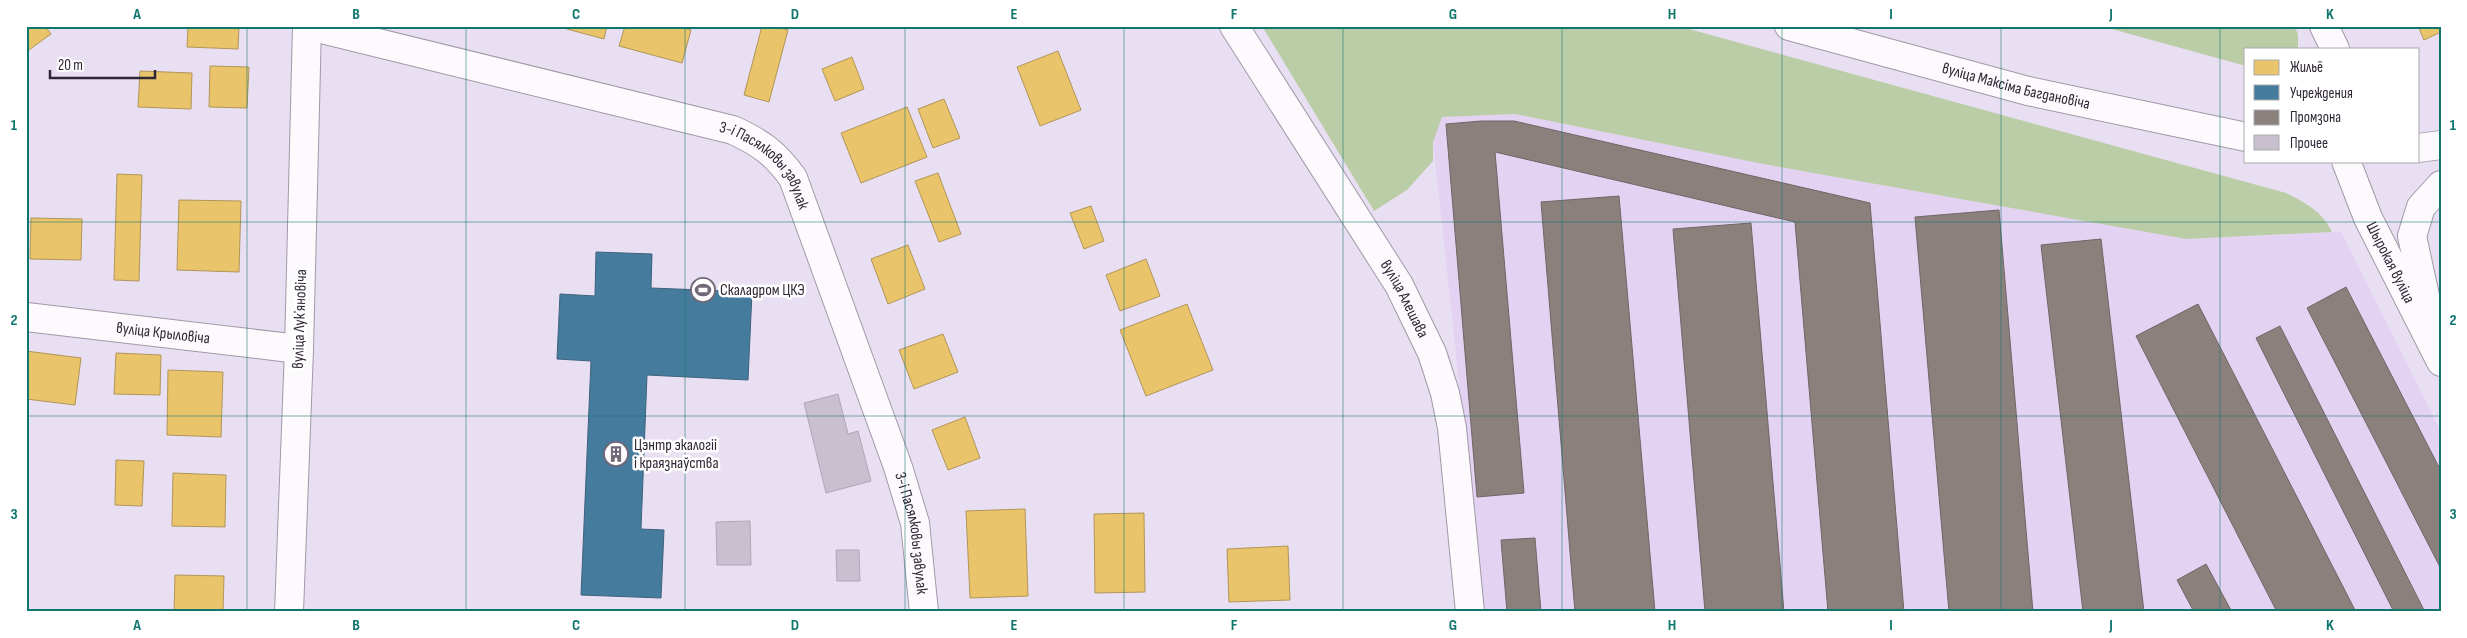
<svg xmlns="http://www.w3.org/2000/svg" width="2467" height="638" viewBox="0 0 2467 638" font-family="'Sofia Sans Condensed',sans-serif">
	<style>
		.built { fill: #e4d2f2 }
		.green { fill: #bbcda6 }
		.homes { fill: #e9c46a; stroke: #b1955a }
		.public { fill: #457b9d; stroke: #3e627e }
		.industry { fill: #8a817c; stroke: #6f6667 }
		.building { fill: #c8c0cf; stroke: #afa7b6 }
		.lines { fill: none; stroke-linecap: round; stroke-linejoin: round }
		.street-casing { stroke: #a199a7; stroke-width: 30 }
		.secondary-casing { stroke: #a199a7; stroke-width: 30 }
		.street { stroke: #fcfafd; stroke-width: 28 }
		.secondary { stroke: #fcfafd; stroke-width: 28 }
		.grid { fill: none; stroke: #0f766e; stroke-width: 1; stroke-opacity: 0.55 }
		.labels { text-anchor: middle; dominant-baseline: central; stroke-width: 5; stroke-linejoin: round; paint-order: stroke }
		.street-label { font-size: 16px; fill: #2f2735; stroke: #fff }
		.poi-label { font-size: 16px; fill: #2f2735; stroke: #fff; text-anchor: start }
		.neatline { fill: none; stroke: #0f766e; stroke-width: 2 }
		.grid-label { font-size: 16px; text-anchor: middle; font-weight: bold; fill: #0f766e }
	</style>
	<rect width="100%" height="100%" fill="#e9dff2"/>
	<path class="built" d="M 1515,114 L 1763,164 L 2186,239 L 2341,232 L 2441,432 L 2441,612 L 1484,612 L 1433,142 L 1442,117 Z"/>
	<g class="green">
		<path d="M 1262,26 L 1678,26 L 2286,193 C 2306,203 2322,211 2332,232 L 2186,239 L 1763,164 L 1515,114 L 1442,117 L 1433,142 L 1433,161 L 1407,190 L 1374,211 Z"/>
		<path d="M 2101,26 L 2294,26 L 2298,34 L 2298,49 L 2246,49 L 2246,66 Z"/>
	</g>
	<g class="homes">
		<path d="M 26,26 L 45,26 L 51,34 L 26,52 Z"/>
		<path d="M 188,26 L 239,26 L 238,49 L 187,47 Z"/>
		<path d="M 556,26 L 607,26 L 604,39 Z"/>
		<path d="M 625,26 L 678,26 L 691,30 L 682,63 L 619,46 Z"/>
		<path d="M 762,26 L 773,26 L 788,30 L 769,102 L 744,95 Z"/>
		<path d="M 2418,26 L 2441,26 L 2441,32 L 2424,40 Z"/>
		<path d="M 1058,51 L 1081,110 L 1040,126 L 1017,67 Z"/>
		<path d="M 852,57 L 864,89 L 835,101 L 822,69 Z"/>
		<path d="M 210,66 L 249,67 L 247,108 L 209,107 Z"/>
		<path d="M 140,71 L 192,73 L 191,109 L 138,107 Z"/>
		<path d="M 944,99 L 960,138 L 933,148 L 918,109 Z"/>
		<path d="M 907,107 L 927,157 L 861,183 L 841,133 Z"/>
		<path d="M 938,173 L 961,234 L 939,242 L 915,181 Z"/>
		<path d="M 117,174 L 142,175 L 139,281 L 114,280 Z"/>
		<path d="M 179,200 L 241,201 L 239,272 L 177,270 Z"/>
		<path d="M 1091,206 L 1104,241 L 1084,249 L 1070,213 Z"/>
		<path d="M 31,218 L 82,219 L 81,260 L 30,259 Z"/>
		<path d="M 908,245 L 925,289 L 888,304 L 871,259 Z"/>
		<path d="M 1146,259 L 1160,296 L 1120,311 L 1106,275 Z"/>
		<path d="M 1187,304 L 1213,370 L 1146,396 L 1120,330 Z"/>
		<path d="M 943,334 L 958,372 L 914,389 L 899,350 Z"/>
		<path d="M 26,351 L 81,358 L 75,405 L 26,399 Z"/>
		<path d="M 116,353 L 161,355 L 160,395 L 114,394 Z"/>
		<path d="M 168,370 L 223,372 L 221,437 L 167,435 Z"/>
		<path d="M 965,417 L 980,458 L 948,470 L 932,430 Z"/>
		<path d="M 116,460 L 144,461 L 142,506 L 115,505 Z"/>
		<path d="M 173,473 L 226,475 L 225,527 L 172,526 Z"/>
		<path d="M 1025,509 L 1028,596 L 970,598 L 966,511 Z"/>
		<path d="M 1144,513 L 1145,592 L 1095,593 L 1094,514 Z"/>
		<path d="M 1288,546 L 1290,600 L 1229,602 L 1227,549 Z"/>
		<path d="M 175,575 L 224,576 L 223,612 L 174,612 Z"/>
	</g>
	<path class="public" d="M 596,252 L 652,254 L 651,288 L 752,292 L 748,380 L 647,375 L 641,529 L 664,530 L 661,598 L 581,595 L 591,361 L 557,359 L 560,294 L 595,296 Z"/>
	<g class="industry">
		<path d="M 1481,121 L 1514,121 L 1870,203 L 1904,612 L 1828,612 L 1795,222 L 1495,152 L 1524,493 L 1477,497 L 1446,124 Z"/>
		<path d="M 1619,196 L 1655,612 L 1575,612 L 1541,202 Z"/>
		<path d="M 1999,210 L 2033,612 L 1949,612 L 1915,217 Z"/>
		<path d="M 1751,223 L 1784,612 L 1705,612 L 1673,229 Z"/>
		<path d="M 2101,239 L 2144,612 L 2083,612 L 2041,245 Z"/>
		<path d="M 2346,287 L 2441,471 L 2441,569 L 2307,308 Z"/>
		<path d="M 2198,304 L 2356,612 L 2277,612 L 2136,336 Z"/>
		<path d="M 2280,326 L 2425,612 L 2394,612 L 2256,338 Z"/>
		<path d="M 1535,538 L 1541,612 L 1507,612 L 1501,540 Z"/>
		<path d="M 2206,564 L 2232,612 L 2194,612 L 2177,580 Z"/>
	</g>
	<g class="building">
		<path d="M 838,394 L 848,434 L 858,431 L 871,481 L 826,493 L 804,403 Z"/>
		<path d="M 750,521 L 751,565 L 717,565 L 716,522 Z"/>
		<path d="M 836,550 L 859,550 L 860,581 L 837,581 Z"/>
	</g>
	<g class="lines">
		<defs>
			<g id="street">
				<path id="s1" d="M 309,26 L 733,130 C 761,143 775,153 793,178 L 898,467 L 915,523 L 924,612"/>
				<path id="s2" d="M 1234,26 L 1399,285 L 1432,353 L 1445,393 L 1452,428 L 1470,612"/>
				<path d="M 2324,26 L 2335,49"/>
				<path id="s3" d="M 26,317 L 299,349"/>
			</g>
			<g id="secondary">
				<path id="s4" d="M 1789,26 L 2028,91 L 2246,137"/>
				<path d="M 2418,148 L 2441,145"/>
				<path id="s5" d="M 2346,161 L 2368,218 L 2441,362"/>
				<path d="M 2430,319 L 2412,236 L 2421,207 L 2441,185"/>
				<path d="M 289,612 L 299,349 L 307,26"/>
			</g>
		</defs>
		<use href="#street" class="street-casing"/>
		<use href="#secondary" class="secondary-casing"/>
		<use href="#street" class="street"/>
		<use href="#secondary" class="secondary"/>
	</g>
	<path class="grid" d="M 247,26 L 247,612M 466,26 L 466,612M 685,26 L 685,612M 905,26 L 905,612M 1124,26 L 1124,612M 1343,26 L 1343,612M 1562,26 L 1562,612M 1782,26 L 1782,612M 2001,26 L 2001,612M 2220,26 L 2220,612M 26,222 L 2441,222M 26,416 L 2441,416"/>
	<defs>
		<symbol id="stadium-ring" viewBox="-11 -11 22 22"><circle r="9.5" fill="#fff" stroke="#706777" stroke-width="1.5"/><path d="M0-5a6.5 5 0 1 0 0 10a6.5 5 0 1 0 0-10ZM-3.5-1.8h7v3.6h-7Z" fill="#706777"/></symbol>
		<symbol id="building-ring" viewBox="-11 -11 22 22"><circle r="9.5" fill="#fff" stroke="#706777" stroke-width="1.5"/><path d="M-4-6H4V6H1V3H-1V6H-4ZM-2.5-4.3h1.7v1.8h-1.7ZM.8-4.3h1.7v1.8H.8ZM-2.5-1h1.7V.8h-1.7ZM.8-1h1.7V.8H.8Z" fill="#706777"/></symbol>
	</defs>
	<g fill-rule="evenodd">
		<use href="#stadium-ring" x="689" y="276" width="28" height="28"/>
		<use href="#building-ring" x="602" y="440" width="28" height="28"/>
	</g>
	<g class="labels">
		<g class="street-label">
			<text stroke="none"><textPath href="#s4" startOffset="235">вуліца Максіма Багдановіча</textPath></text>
			<text stroke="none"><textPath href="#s1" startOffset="485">3-і Пасялковы завулак</textPath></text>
			<text stroke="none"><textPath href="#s5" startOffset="111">Шырокая вуліца</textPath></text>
			<text stroke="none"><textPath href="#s2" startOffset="322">вуліца Алешава</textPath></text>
			<text transform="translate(300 319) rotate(-88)">вуліца Лукʼяновіча</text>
			<text stroke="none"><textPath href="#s3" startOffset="138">вуліца Крыловіча</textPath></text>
			<text stroke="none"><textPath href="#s1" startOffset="890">3-і Пасялковы завулак</textPath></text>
		</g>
		<g class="poi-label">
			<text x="720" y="290">Скаладром ЦКЭ</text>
			<text x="634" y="445">Цэнтр экалогіі<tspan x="634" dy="18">і краязнаўства</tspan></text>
		</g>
	</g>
	<rect width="2467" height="638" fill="none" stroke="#ffffff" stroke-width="55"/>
	<rect x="2244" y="48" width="175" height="115" fill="#ffffff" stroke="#aca9ae"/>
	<rect x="2254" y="60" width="25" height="15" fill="#e9c46a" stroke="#aca9ae"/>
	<text x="2290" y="72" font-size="15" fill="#2f2735">Жильё</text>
	<rect x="2254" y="85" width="25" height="15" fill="#457b9d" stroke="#aca9ae"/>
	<text x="2290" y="98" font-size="15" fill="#2f2735">Учреждения</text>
	<rect x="2254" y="110" width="25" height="15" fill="#8a817c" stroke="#aca9ae"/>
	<text x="2290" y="122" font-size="15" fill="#2f2735">Промзона</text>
	<rect x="2254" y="135" width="25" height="15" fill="#c8c0cf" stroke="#aca9ae"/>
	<text x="2290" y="148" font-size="15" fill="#2f2735">Прочее</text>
	<path d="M50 70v8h105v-8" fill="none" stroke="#2f2735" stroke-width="2.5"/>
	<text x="58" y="70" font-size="15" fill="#2f2735" stroke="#ffffff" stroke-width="4" paint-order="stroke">20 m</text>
	<rect x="28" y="28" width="2412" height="582" class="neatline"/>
	<g class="grid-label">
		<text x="137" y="19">A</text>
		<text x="356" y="19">B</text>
		<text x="576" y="19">C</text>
		<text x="795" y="19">D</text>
		<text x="1014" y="19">E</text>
		<text x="1234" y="19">F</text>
		<text x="1453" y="19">G</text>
		<text x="1672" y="19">H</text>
		<text x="1891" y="19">I</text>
		<text x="2111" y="19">J</text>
		<text x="2330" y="19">K</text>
		<text x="14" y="130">1</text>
		<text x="2453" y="130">1</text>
		<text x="14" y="325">2</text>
		<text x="2453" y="325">2</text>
		<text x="14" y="519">3</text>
		<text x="2453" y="519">3</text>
		<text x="137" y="630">A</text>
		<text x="356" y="630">B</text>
		<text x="576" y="630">C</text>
		<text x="795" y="630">D</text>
		<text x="1014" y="630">E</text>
		<text x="1234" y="630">F</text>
		<text x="1453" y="630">G</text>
		<text x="1672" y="630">H</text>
		<text x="1891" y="630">I</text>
		<text x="2111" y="630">J</text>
		<text x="2330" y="630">K</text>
	</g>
</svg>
